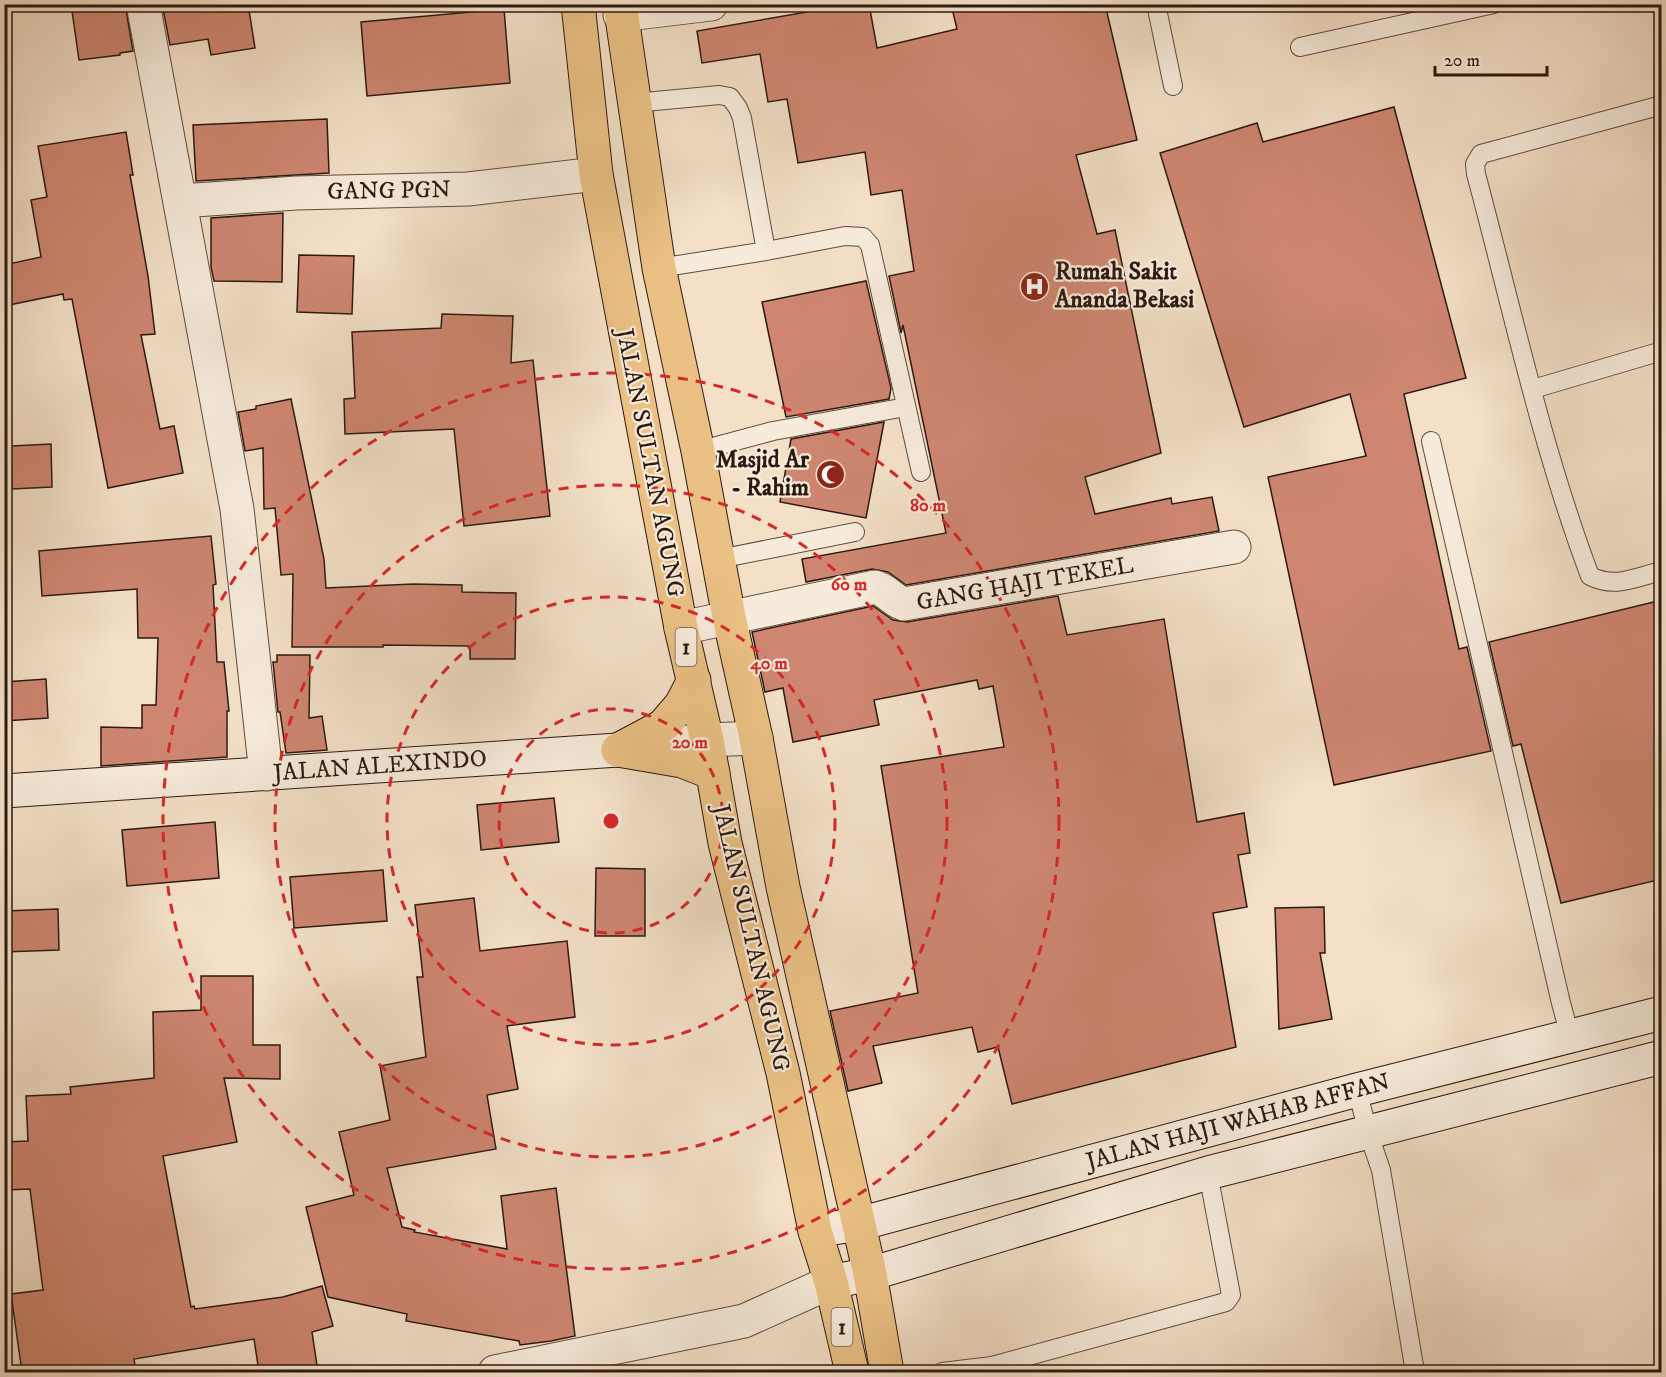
<svg xmlns="http://www.w3.org/2000/svg" width="1666" height="1377" viewBox="0 0 1666 1377" font-family="'IM FELL DW Pica',serif">
	<style>
		.building { fill: #ce8671; stroke: #2c1911; stroke-width: 1.5 }
		.lines { fill: none; stroke-linecap: round; stroke-linejoin: round }
		.lane-casing { stroke: #5e4b3e; stroke-width: 20 }
		.street-casing { stroke: #5e4b3e; stroke-width: 35 }
		.secondary-casing { stroke: #2c1911; stroke-width: 35 }
		.highway-casing { stroke: #2c1911; stroke-width: 35 }
		.lane { stroke: #f7ebdb; stroke-width: 18 }
		.street { stroke: #f7ebdb; stroke-width: 33 }
		.secondary { stroke: #f7ebdb; stroke-width: 33 }
		.highway { stroke: #eac084; stroke-width: 33 }
		.ring { fill: none; stroke: #d62828; stroke-width: 3; stroke-dasharray: 10 8 }
		.labels { text-anchor: middle; dominant-baseline: central; stroke-width: 4.5; stroke-linejoin: round; paint-order: stroke }
		.shield { fill: #f7ebdb; stroke: #69584e; stroke-width: 1.5 }
		.shield-label { font-size: 22px; font-weight: bold; fill: #2c1911 }
		.street-label { font-size: 24px; fill: #2c1911; stroke: #f7ebdb }
		.poi-label { font-size: 24px; font-weight: bold; fill: #2c1911; stroke: #f7ebdb; text-anchor: start }
		.centre { fill: #d62828; stroke: #f7ebdb; stroke-width: 3 }
		.ring-label { font-size: 18px; text-anchor: middle; font-weight: bold; fill: #d62828; stroke: #f7ebdb; stroke-width: 4.5; stroke-linejoin: round; paint-order: stroke }
	</style>
	<rect width="100%" height="100%" fill="#f3e0c7"/>
	<filter id="stains"><feTurbulence type="fractalNoise" baseFrequency=".00333" numOctaves="4"/><feColorMatrix values="0 0 0 0 .2 0 0 0 0 .09 0 0 0 0 .02 0 0 0 .5 -.17"/></filter>
	<radialGradient id="worn" r=".72"><stop offset=".6" stop-color="#630" stop-opacity="0"/><stop offset="1" stop-color="#630" stop-opacity=".3"/></radialGradient>
	<g class="building">
		<path d="M 71,4 L 125,4 L 133,51 L 120,53 L 120,55 L 79,60 Z"/>
		<path d="M 162,4 L 248,4 L 255,48 L 211,55 L 208,39 L 170,45 Z"/>
		<path d="M 853,4 L 869,4 L 877,48 L 957,29 L 951,4 L 1105,4 L 1137,140 L 1076,155 L 1097,234 L 1115,230 L 1161,453 L 1085,477 L 1095,514 L 1171,498 L 1172,504 L 1212,497 L 1219,531 L 906,585 L 888,572 L 872,569 L 806,582 L 802,559 L 946,533 L 903,325 L 901,333 L 889,276 L 914,271 L 902,190 L 871,195 L 865,152 L 798,163 L 787,99 L 768,102 L 760,54 L 702,63 L 697,31 Z"/>
		<path d="M 504,9 L 510,83 L 367,96 L 361,22 Z"/>
		<path d="M 1394,107 L 1466,378 L 1404,394 L 1459,649 L 1467,647 L 1491,751 L 1334,785 L 1268,477 L 1366,456 L 1350,394 L 1244,427 L 1160,153 L 1257,123 L 1263,142 Z"/>
		<path d="M 327,119 L 329,173 L 196,181 L 193,125 Z"/>
		<path d="M 126,132 L 133,175 L 130,175 L 148,276 L 155,334 L 141,335 L 160,429 L 174,426 L 183,473 L 108,488 L 72,299 L 64,300 L 63,294 L 4,306 L 4,265 L 41,257 L 31,200 L 47,197 L 38,146 Z"/>
		<path d="M 283,213 L 282,282 L 214,281 L 211,267 L 211,218 Z"/>
		<path d="M 299,255 L 354,256 L 352,314 L 297,312 Z"/>
		<path d="M 866,281 L 891,388 L 889,399 L 786,417 L 762,302 Z"/>
		<path d="M 442,314 L 513,316 L 511,363 L 533,360 L 550,516 L 464,526 L 454,429 L 345,434 L 344,399 L 355,398 L 352,332 L 441,328 Z"/>
		<path d="M 291,399 L 324,559 L 326,588 L 413,584 L 462,585 L 462,592 L 516,593 L 515,659 L 470,659 L 470,646 L 383,645 L 383,647 L 292,647 L 293,574 L 281,575 L 275,508 L 264,509 L 263,448 L 245,451 L 238,412 L 256,409 L 256,406 Z"/>
		<path d="M 884,422 L 866,518 L 780,502 L 791,439 Z"/>
		<path d="M 51,444 L 52,487 L 12,489 L 11,446 Z"/>
		<path d="M 211,536 L 216,584 L 213,585 L 217,662 L 224,662 L 229,711 L 227,711 L 227,757 L 101,766 L 101,727 L 142,728 L 142,705 L 156,705 L 158,638 L 138,638 L 137,589 L 42,596 L 39,551 Z"/>
		<path d="M 1058,596 L 1067,635 L 1164,619 L 1197,822 L 1244,813 L 1250,853 L 1238,855 L 1247,907 L 1213,913 L 1236,1047 L 1012,1104 L 998,1047 L 978,1052 L 972,1027 L 873,1046 L 882,1083 L 848,1091 L 830,1011 L 918,993 L 881,766 L 1004,747 L 993,686 L 979,689 L 977,680 L 874,700 L 879,725 L 793,742 L 783,688 L 765,692 L 752,632 L 873,606 L 893,620 L 907,622 Z"/>
		<path d="M 1662,600 L 1662,879 L 1561,903 L 1521,744 L 1513,746 L 1489,642 Z"/>
		<path d="M 277,655 L 310,655 L 309,718 L 322,716 L 327,750 L 286,753 L 280,712 L 278,712 L 273,662 L 277,662 Z"/>
		<path d="M 46,679 L 48,718 L 4,721 L 4,682 Z"/>
		<path d="M 554,798 L 559,842 L 481,850 L 477,805 Z"/>
		<path d="M 215,822 L 219,878 L 127,886 L 122,830 Z"/>
		<path d="M 596,868 L 645,869 L 645,936 L 595,936 Z"/>
		<path d="M 383,870 L 387,921 L 294,928 L 290,877 Z"/>
		<path d="M 474,898 L 480,951 L 567,941 L 575,1017 L 507,1026 L 518,1089 L 487,1095 L 496,1149 L 387,1168 L 402,1227 L 415,1230 L 414,1232 L 507,1249 L 501,1196 L 556,1188 L 575,1336 L 551,1341 L 520,1345 L 519,1341 L 406,1321 L 407,1314 L 328,1297 L 306,1207 L 354,1195 L 339,1132 L 390,1120 L 380,1066 L 426,1057 L 417,977 L 423,977 L 415,905 Z"/>
		<path d="M 1324,907 L 1325,953 L 1320,953 L 1332,1019 L 1279,1029 L 1275,908 Z"/>
		<path d="M 58,909 L 59,950 L 4,952 L 4,911 Z"/>
		<path d="M 201,976 L 253,976 L 253,1045 L 280,1045 L 280,1079 L 224,1078 L 237,1142 L 163,1156 L 191,1307 L 194,1306 L 195,1309 L 283,1297 L 322,1286 L 333,1326 L 312,1332 L 318,1372 L 259,1372 L 254,1339 L 134,1359 L 136,1372 L 22,1372 L 11,1294 L 43,1290 L 30,1189 L 4,1190 L 4,1142 L 28,1141 L 26,1096 L 71,1094 L 70,1087 L 154,1078 L 153,1012 L 201,1010 Z"/>
	</g>
	<g class="lines">
		<defs>
			<g id="lane">
				<path d="M 1156,4 L 1173,86"/>
				<path d="M 1300,47 L 1494,4"/>
				<path d="M 634,103 L 719,95 L 730,97 L 738,108 L 742,118 L 766,251 L 659,268"/>
				<path d="M 1662,105 L 1481,154 L 1475,164 L 1476,174 C 1512,308 1541,446 1590,576 C 1616,589 1635,577 1662,571"/>
				<path d="M 766,251 L 845,236 L 863,237 L 870,245 L 921,472"/>
				<path d="M 1533,389 L 1662,351"/>
				<path d="M 1431,441 L 1561,1003 L 1570,1036"/>
				<path d="M 698,451 L 773,431 L 906,407"/>
				<path d="M 719,559 L 855,532"/>
				<path d="M 1357,1090 L 1368,1132 L 1381,1170 L 1415,1372"/>
				<path d="M 942,1372 L 992,1366 L 1226,1302 L 1231,1295 L 1208,1173"/>
			</g>
			<g id="street">
				<path d="M 143,4 L 237,509 L 266,774"/>
				<path d="M 620,15 L 711,4"/>
				<path d="M 181,201 L 296,193 L 468,189 L 596,174"/>
				<path d="M 681,628 L 875,587 C 886,589 893,601 904,604 L 1234,547"/>
				<path d="M 707,740 L 756,738"/>
				<path d="M 495,1372 L 744,1321 L 831,1282"/>
			</g>
			<g id="secondary">
				<path d="M 4,791 L 618,750 L 707,740"/>
				<path d="M 815,1231 L 859,1224 L 1357,1090 L 1662,1013"/>
				<path d="M 831,1282 L 870,1274 L 1208,1173 L 1662,1057"/>
			</g>
			<g id="highway">
				<path d="M 578,4 L 596,174 L 681,628 L 707,740 L 725,843 L 783,1073 L 815,1231 L 831,1282 L 852,1372"/>
				<path d="M 620,4 L 659,268 L 698,451 L 729,617 L 756,738 L 783,887 L 870,1274 L 887,1372"/>
				<path d="M 618,750 L 663,726 L 681,705 L 694,680"/>
				<path d="M 618,750 L 682,761 L 713,773"/>
			</g>
		</defs>
		<use href="#lane" class="lane-casing"/>
		<use href="#street" class="street-casing"/>
		<use href="#secondary" class="secondary-casing"/>
		<use href="#highway" class="highway-casing"/>
		<use href="#lane" class="lane"/>
		<use href="#street" class="street"/>
		<use href="#secondary" class="secondary"/>
		<use href="#highway" class="highway"/>
	</g>
	<g class="ring">
		<circle cx="611" cy="821" r="112"/>
		<circle cx="611" cy="821" r="224"/>
		<circle cx="611" cy="821" r="336"/>
		<circle cx="611" cy="821" r="448"/>
	</g>
	<defs>
		<symbol id="hospital-disc" viewBox="-11 -11 22 22"><circle r="9.5" fill="#8f2418" stroke="#f7ebdb"/><path d="M-5-5h3v3.5h4V-5h3V5h-3V1.5h-4V5h-3Z" fill="#fff"/></symbol>
		<symbol id="mosque-disc" viewBox="-11 -11 22 22"><circle r="9.5" fill="#8f2418" stroke="#f7ebdb"/><path d="M3.5-4.9A6 6 0 1 0 3.5 4.9A5 5 0 1 1 3.5-4.9Z" fill="#fff"/></symbol>
	</defs>
	<g fill-rule="evenodd">
		<use href="#hospital-disc" x="1018" y="270" width="33" height="33"/>
		<use href="#mosque-disc" x="814" y="458" width="33" height="33"/>
	</g>
	<g class="labels">
		<g class="shield">
			<rect x="675.5" y="628" width="21" height="38" rx="4.5"/>
			<rect x="831.5" y="1308" width="21" height="38" rx="4.5"/>
		</g>
		<g class="shield-label">
			<text x="686" y="647">1</text>
			<text x="842" y="1327">1</text>
		</g>
		<g class="street-label">
			<text transform="translate(389 191) rotate(-1)">GANG PGN</text>
			<text transform="translate(650 463) rotate(79)">JALAN SULTAN AGUNG</text>
			<text transform="translate(1025 584) rotate(-10)">GANG HAJI TEKEL</text>
			<text transform="translate(380 766) rotate(-4)">JALAN ALEXINDO</text>
			<text transform="translate(751 938) rotate(77)">JALAN SULTAN AGUNG</text>
			<text transform="translate(1238 1122) rotate(-15)">JALAN HAJI WAHAB AFFAN</text>
		</g>
		<g class="poi-label">
			<text x="1055" y="272">Rumah Sakit<tspan x="1055" dy="28">Ananda Bekasi</tspan></text>
			<text x="809" y="460" text-anchor="end">Masjid Ar<tspan x="809" dy="28">- Rahim</tspan></text>
		</g>
	</g>
	<circle cx="611" cy="821" r="9" class="centre"/>
	<g class="ring-label">
		<text x="928" y="511">80 m</text>
		<text x="849" y="590">60 m</text>
		<text x="769" y="669">40 m</text>
		<text x="690" y="748">20 m</text>
	</g>
	<rect width="1666" height="1377" fill="none" stroke="#f3e0c7" stroke-width="24"/>
	<rect x="6" y="6" width="1654" height="1365" fill="none" stroke="#2c1911" stroke-width="3"/>
	<rect x="12" y="12" width="1642" height="1353" fill="none" stroke="#2c1911" stroke-width="1.5"/>
	<path d="M1435 66v9h112v-9" fill="none" stroke="#2c1911" stroke-width="3"/>
	<text x="1444" y="66" font-size="18" fill="#2c1911" stroke="#f7ebdb" stroke-width="4.5" paint-order="stroke">20 m</text>
	<rect width="100%" height="100%" filter="url(#stains)"/>
	<rect width="100%" height="100%" fill="url(#worn)"/>
</svg>
